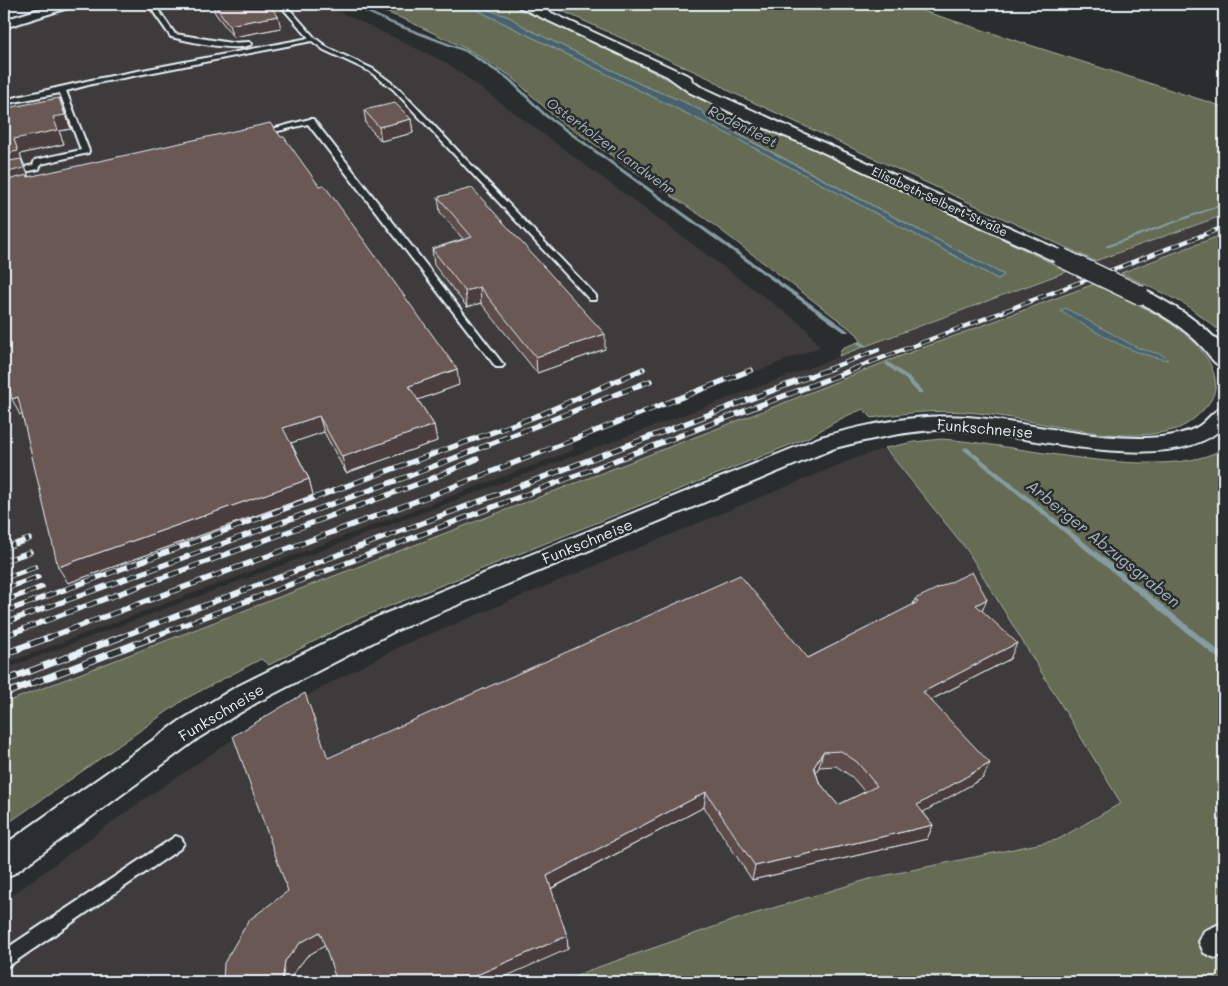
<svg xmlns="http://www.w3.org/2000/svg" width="1228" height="986" viewBox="0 0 1228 986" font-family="Mali,sans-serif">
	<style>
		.built { fill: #3d3a3a }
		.green { fill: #656c52; stroke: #a6aea5 }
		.water { fill: #47626c; stroke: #879ba4 }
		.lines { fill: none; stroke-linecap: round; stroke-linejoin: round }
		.stream { fill: #879ba4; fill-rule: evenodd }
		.lane-casing { stroke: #e8f1f8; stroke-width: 4 }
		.street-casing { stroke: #e8f1f8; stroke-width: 4 }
		.lane { fill: #2a2d2e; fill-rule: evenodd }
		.street { fill: #2a2d2e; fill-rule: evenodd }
		.rail-far2-casing { stroke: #e8f1f8; stroke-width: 4.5 }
		.rail-far1-casing { stroke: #e8f1f8; stroke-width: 5.5 }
		.rail-casing { stroke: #e8f1f8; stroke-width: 7 }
		.rail-far2 { stroke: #2a2d2e; stroke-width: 3; stroke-dasharray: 9; stroke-linecap: butt }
		.rail-far1 { stroke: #2a2d2e; stroke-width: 4; stroke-dasharray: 11; stroke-linecap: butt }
		.rail { stroke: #2a2d2e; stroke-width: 5; stroke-dasharray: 14; stroke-linecap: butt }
		.street-bridge-casing { stroke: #e8f1f8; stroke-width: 21; stroke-linecap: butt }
		.street-bridge { stroke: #2a2d2e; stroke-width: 18 }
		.wall { fill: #5b4c49; stroke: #e8f1f8; fill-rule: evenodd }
		.shaded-wall { fill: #4a3e3c; stroke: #e8f1f8 }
		.building { fill: #6a5855; stroke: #e8f1f8; fill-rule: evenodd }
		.labels { text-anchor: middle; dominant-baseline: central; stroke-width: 5; stroke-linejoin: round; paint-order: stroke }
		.far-street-label { font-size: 12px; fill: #e8f1f8; stroke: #2a2d2e }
		.far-water-label { font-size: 14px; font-style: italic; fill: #a8b8c0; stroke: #2a2d2e }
		.street-label { font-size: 15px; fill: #e8f1f8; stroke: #2a2d2e }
		.water-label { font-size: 16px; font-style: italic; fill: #a8b8c0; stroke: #2a2d2e }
	</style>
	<rect width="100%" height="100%" fill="#2a2d2e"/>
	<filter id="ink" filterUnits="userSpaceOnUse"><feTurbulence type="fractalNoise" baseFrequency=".02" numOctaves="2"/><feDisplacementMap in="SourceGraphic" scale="10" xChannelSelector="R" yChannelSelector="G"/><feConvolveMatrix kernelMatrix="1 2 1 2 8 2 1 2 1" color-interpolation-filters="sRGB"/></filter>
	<g filter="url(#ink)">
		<g class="built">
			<path d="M 84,4 L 321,4 L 351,17 L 447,63 L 805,327 L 820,347 L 572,442 L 574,450 L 4,664 L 4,29 L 33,18 Z"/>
			<path d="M 1224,215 L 1224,234 L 890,360 L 781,404 L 4,703 L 4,669 L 1095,261 Z"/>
			<path d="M 885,448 L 967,550 L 1121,803 L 1057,840 L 873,878 L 740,918 L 584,972 L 567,982 L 4,982 L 4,901 L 137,804 L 235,738 L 313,692 L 401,646 L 853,459 Z"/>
		</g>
		<g class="green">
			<path d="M 365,4 L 465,4 L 732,136 L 998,279 L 1004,275 L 736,133 L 758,123 L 813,147 L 1068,271 L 839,356 L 842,348 L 861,341 L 857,334 L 706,219 L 557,119 L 512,77 L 469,50 L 406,20 Z"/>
			<path d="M 480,4 L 512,4 L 752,120 L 730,130 L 708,119 L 702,111 L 682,101 L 642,85 L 528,29 L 509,17 L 491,11 Z"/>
			<path d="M 547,4 L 901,4 L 1224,107 L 1224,215 L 1095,261 L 729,91 L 713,80 Z"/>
			<path d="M 1224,234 L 1224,334 L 1185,304 L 1121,273 Z"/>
			<path d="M 1094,284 C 1132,301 1208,333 1215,379 C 1217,390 1212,401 1204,409 C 1196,418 1185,427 1173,430 C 1112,447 1029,416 966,412 C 934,410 903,413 872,418 L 863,409 L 844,417 L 807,438 L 355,620 L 269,665 L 261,659 L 185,699 L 4,826 L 4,703 L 781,404 L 890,360 Z"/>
			<path d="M 941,439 C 1013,443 1165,485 1224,448 L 1224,982 L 567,982 L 584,972 L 740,918 L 873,878 L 1057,840 L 1121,803 L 967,550 L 885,448 L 914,442 Z"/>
		</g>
		<g class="water">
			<path d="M 465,4 L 480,4 L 491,11 L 509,17 L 528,29 L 642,85 L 682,101 L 702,111 L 708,119 L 1004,275 L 998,279 L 732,136 Z"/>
			<path d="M 1065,308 L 1138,348 L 1163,355 L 1168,360 C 1128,354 1094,330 1060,311 Z"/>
		</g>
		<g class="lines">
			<g class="stream">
				<path d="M 348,4 L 352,4 L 393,22 L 467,50 L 510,78 L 546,114 L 849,331 L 848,332 L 844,332 L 544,116 L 508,80 L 465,52 L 391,24 Z"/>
				<path d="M 1224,203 L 1224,205 L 1109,247 L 1107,247 L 1105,246 Z"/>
				<path d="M 860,341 L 866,345 L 865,346 C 862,347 859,346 857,343 L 858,342 Z"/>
				<path d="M 888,362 L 909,377 L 922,391 L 923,392 L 922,393 L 918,393 L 905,379 L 886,365 L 885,364 L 886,363 Z"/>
				<path d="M 966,447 L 968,448 L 1224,655 L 1224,662 L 1221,661 L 964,450 L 963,449 L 964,448 Z"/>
			</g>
			<defs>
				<g id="lane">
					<path d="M 148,4 L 154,4 L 175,34 L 231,43 L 249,42 L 252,44 C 238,53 188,41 171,37 Z"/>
					<path d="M 279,4 L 285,4 L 315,38 L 328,48 L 373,69 L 397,87 L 596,296 L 596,300 L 590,300 L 393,89 L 369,71 L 324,50 L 312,41 L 92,84 L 66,91 L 89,151 L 88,153 L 41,164 L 39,169 L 4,176 L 4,172 L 33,165 L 35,160 L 81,150 L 60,93 L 4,104 L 4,100 L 91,80 L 309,38 Z"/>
					<path d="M 310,119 L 313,119 L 502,363 L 504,365 L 502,367 L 496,367 L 308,124 L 261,135 L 257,133 Z"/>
					<path d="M 176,836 L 181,838 L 184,843 L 181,848 L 10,965 L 4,967 L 4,950 Z"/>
				</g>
				<g id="street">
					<path d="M 56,4 L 73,4 L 71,7 L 4,28 L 4,20 Z"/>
					<path d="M 517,4 L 532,4 L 691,77 L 692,81 L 699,86 L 1068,254 L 1071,258 L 1068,262 L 1062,263 L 1056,262 L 814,148 L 753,123 L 689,92 L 667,76 L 519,7 Z"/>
					<path d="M 1140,290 L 1146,291 C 1175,306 1203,323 1224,348 L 1224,367 C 1214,365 1211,357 1204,349 C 1185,327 1159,313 1134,299 L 1131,295 L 1134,291 Z"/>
					<path d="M 1224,407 L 1224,426 C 1175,479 1025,434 959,430 C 918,428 875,438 835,448 L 395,631 L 256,703 L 200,737 L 15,873 L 4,878 L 4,845 L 180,721 L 236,687 L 377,617 L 821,437 C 868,424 919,413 968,417 C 1029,422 1109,445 1168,436 C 1180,434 1194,431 1203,423 C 1211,416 1214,410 1224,407 Z"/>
					<path d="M 1224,922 L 1224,954 L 1215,958 L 1204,953 L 1199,942 L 1204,931 Z"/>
				</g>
			</defs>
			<use href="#lane" class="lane-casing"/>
			<use href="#street" class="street-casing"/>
			<use href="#lane" class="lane"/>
			<use href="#street" class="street"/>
			<defs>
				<g id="rail-far2">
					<path d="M 828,369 L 878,350"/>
					<path d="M 853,369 L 1224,227"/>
				</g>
				<g id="rail-far1">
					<path d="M 4,548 L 29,539"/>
					<path d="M 4,561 L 30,552"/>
					<path d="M 4,578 L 35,567"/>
					<path d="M 4,589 L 38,577"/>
					<path d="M 4,601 L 42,587"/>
					<path d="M 4,612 L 542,414 L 643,369"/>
					<path d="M 4,623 L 409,476 L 650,381"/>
					<path d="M 4,636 L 426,481 L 477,459"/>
					<path d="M 47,638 L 427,497 L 751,370"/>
					<path d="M 118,638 L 832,368"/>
					<path d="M 150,638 L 857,368"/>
				</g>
				<g id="rail">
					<path d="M 4,654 L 50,637"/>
					<path d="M 4,681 L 121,637"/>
					<path d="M 4,694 L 154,637"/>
				</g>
			</defs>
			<use href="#rail-far2" class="rail-far2-casing"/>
			<use href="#rail-far1" class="rail-far1-casing"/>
			<use href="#rail" class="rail-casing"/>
			<use href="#rail-far2" class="rail-far2"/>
			<use href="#rail-far1" class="rail-far1"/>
			<use href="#rail" class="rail"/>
			<defs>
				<path id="street-bridge" d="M 1062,258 L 1140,295"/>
			</defs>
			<use href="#street-bridge" class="street-bridge-casing"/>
			<use href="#street-bridge" class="street-bridge"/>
		</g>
		<g class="wall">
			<path d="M 213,4 L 268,4 L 281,28 L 233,37 L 215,13 Z"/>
			<path d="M 364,110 L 411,119 L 413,133 L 381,141 L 366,124 Z"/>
			<path d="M 4,121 L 71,129 L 59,131 L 64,144 L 20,154 L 29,177 L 459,385 L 418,400 L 434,425 L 437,441 L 346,473 L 324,432 L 291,443 L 309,479 L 313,495 L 68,583 L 22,414 L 20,415 Z"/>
			<path d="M 438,197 L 605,349 L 537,373 L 481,303 L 467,307 L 434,265 L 432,249 L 463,239 L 440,212 Z"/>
			<path d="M 915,599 L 987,599 L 982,611 L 1010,659 L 931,700 L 983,778 L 923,812 L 933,825 L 927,839 L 752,880 L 704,807 L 551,889 L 567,936 L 568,949 L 324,946 L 307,956 L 293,974 L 288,891 L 808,658 L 913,605 ZM 836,766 L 852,777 L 865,792 L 838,805 L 819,782 L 816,772 L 819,767 Z"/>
		</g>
		<g class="shaded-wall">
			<path d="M 278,16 L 281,28 L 233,37 L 229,25 Z"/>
			<path d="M 59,98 L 71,129 L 59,131 L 64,144 L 20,154 L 31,183 L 4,189 L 4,154 L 14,139 L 53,117 Z"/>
			<path d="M 411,119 L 413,133 L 381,141 L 379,127 Z"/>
			<path d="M 480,287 L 481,303 L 467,307 L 465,291 Z"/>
			<path d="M 605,334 L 605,349 L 537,373 L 536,357 Z"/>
			<path d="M 457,369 L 459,385 L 412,402 L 409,386 Z"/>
			<path d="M 18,397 L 27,413 L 20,415 L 12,399 Z"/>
			<path d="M 319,416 L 324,432 L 288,444 L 283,428 Z"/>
			<path d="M 434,425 L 437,441 L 346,473 L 342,457 Z"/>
			<path d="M 309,479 L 313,495 L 68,583 L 58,567 Z"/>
			<path d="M 987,599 L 980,615 L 976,605 Z"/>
			<path d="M 1017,643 L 1010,659 L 917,707 L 923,692 Z"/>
			<path d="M 823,752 L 819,767 L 810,782 L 814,767 Z"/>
			<path d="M 990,763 L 983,778 L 911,819 L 917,805 Z"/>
			<path d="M 706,792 L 704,807 L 548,890 L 547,876 Z"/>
			<path d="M 933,825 L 927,839 L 752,880 L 755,866 Z"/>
			<path d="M 320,932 L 326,945 L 307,956 L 293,974 L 291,982 L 282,982 L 285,961 L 300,943 Z"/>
			<path d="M 567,936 L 568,949 L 493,982 L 465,982 L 479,974 Z"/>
		</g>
		<g class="building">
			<path d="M 214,4 L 268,4 L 278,16 L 229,25 Z"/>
			<path d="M 59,98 L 65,115 L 53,117 L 58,130 L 14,139 L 18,151 L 4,154 L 4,121 L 10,119 L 7,108 Z"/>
			<path d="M 395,103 L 411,119 L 379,127 L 364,110 Z"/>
			<path d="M 270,123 L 281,137 L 284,137 L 319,186 L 324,185 L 457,369 L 409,386 L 434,425 L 342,457 L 319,416 L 283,428 L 309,479 L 58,567 L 18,397 L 12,399 L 4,365 L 4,181 L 27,175 L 28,177 Z"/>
			<path d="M 21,159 L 24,168 L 4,173 L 4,162 Z"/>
			<path d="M 472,188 L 605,334 L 536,357 L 480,287 L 465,291 L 432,249 L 472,237 L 438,197 Z"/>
			<path d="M 972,572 L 987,599 L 976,605 L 1017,643 L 923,692 L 990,763 L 917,805 L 933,825 L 755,866 L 706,792 L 547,876 L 567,936 L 479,974 L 465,982 L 337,982 L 320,932 L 300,943 L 285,961 L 282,982 L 223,982 L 224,963 L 249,920 L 288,891 L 233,736 L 305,693 L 328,758 L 740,575 L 808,658 L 918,602 L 915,599 ZM 841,751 L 857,762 L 877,786 L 838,805 L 819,782 L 814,767 L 823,752 Z"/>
		</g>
	</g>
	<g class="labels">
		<g class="far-street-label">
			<text transform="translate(940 201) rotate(25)">Elisabeth-Selbert-Straße</text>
		</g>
		<g class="far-water-label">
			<text transform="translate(743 126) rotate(27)">Rodenfleet</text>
			<text transform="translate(611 146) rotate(36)">Osterholzer Landwehr</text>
		</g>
		<g class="street-label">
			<text transform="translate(985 428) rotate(5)">Funkschneise</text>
			<text transform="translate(587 541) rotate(-22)">Funkschneise</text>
			<text transform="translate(221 712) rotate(-31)">Funkschneise</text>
		</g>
		<g class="water-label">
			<text transform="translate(1104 543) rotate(39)">Arberger Abzugsgraben</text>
		</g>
	</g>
	<rect width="1228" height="986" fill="none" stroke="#2a2d2e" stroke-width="20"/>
	<rect x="10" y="10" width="1208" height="966" fill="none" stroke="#e8f1f8" stroke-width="2" filter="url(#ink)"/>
</svg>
